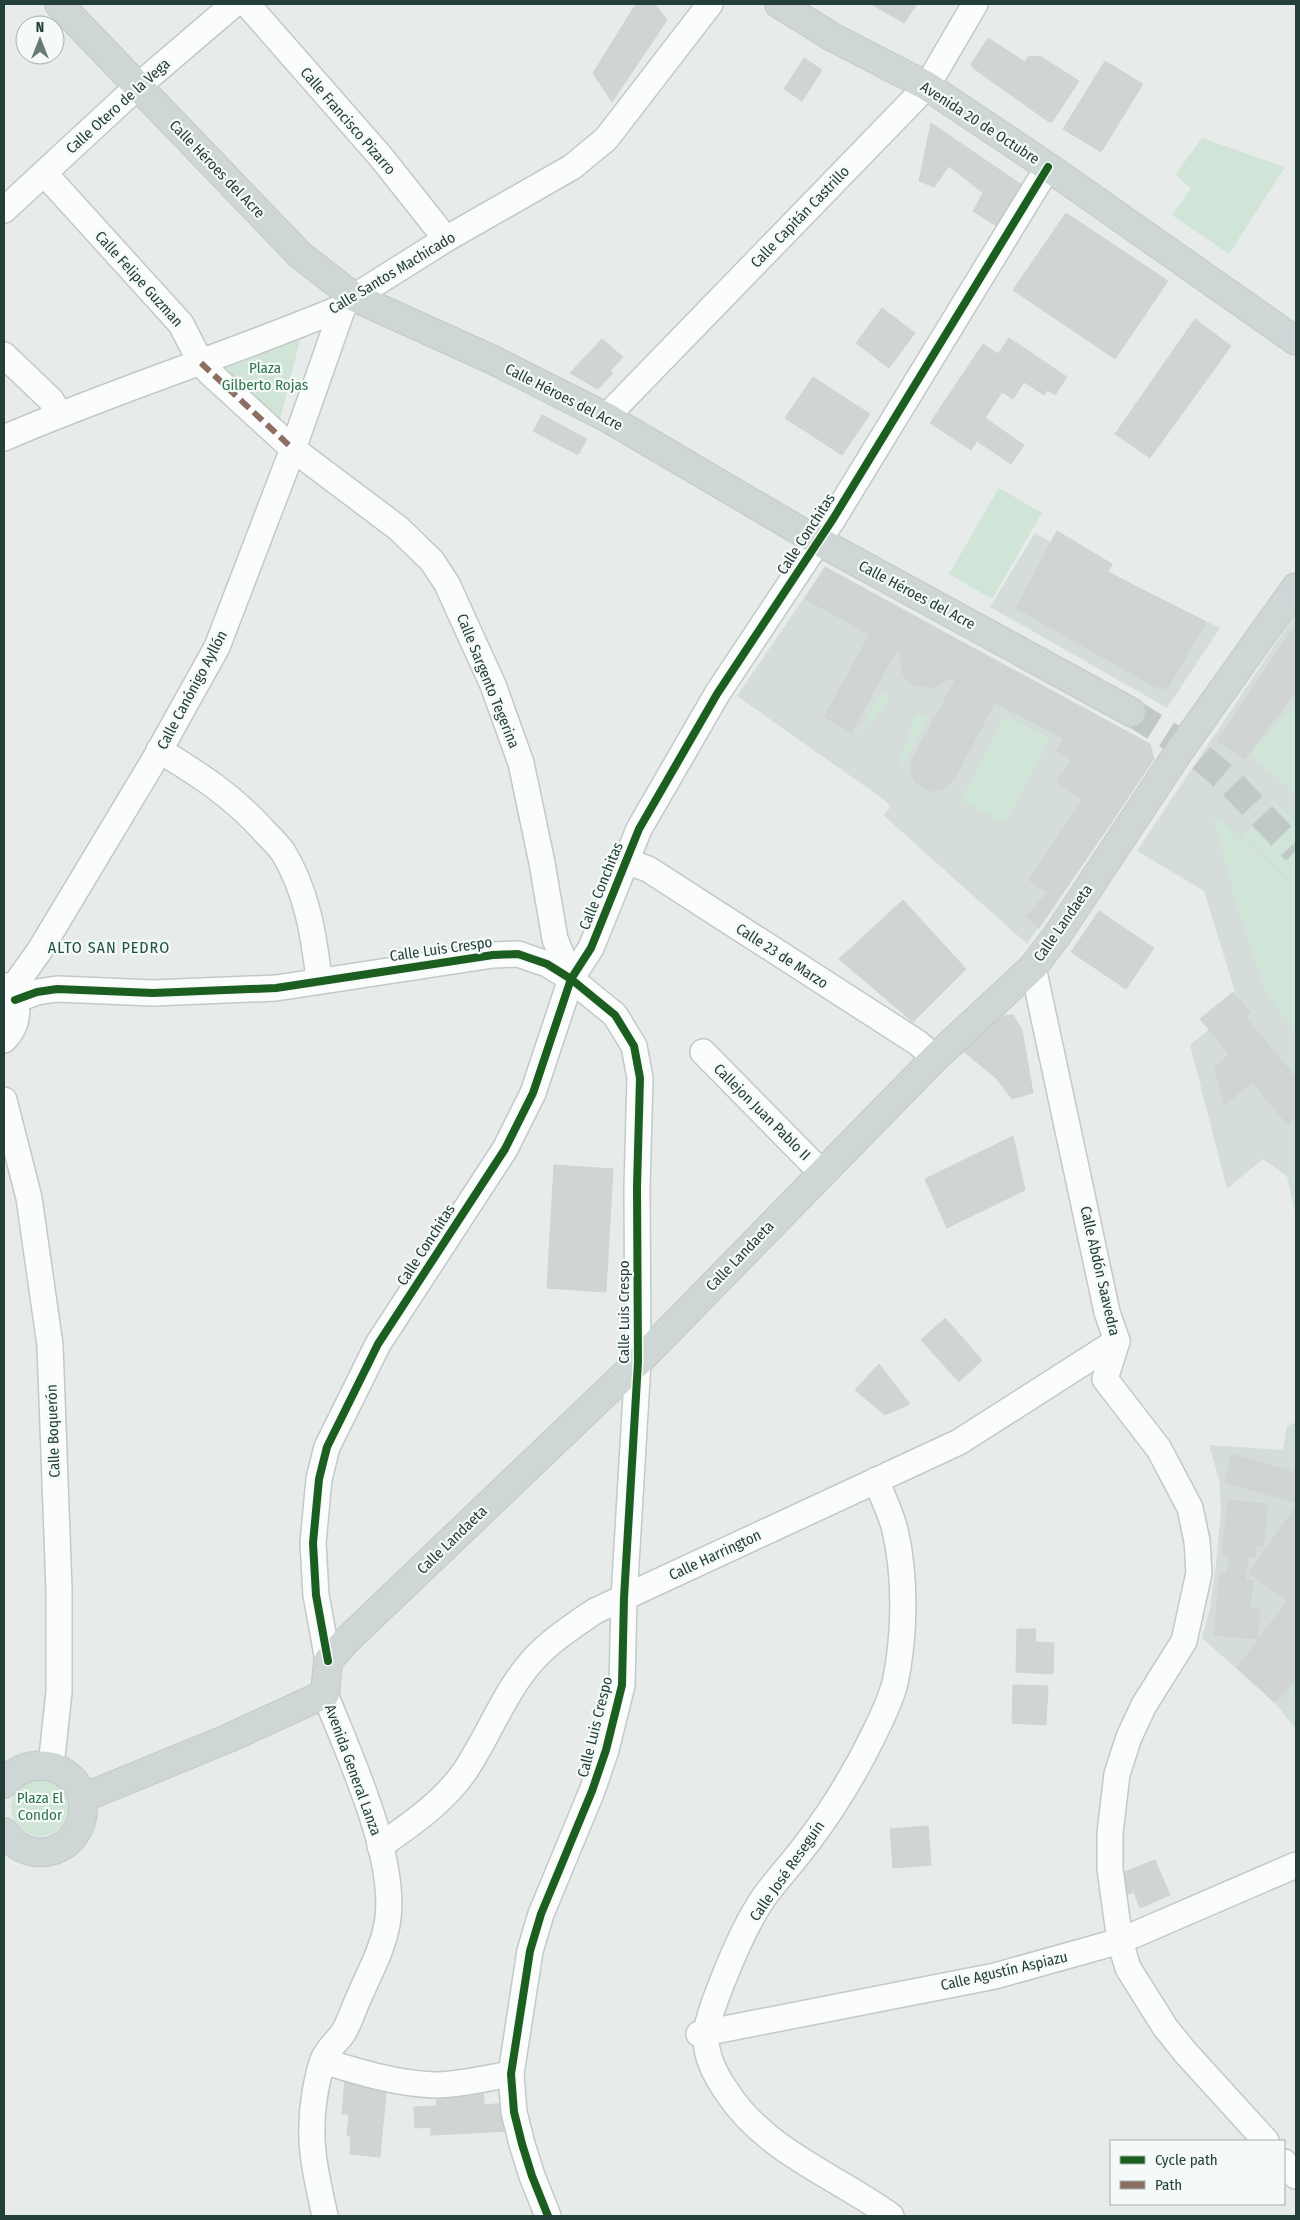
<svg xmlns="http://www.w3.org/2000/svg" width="1300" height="2220" viewBox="0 0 1300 2220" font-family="'Fira Sans Condensed',sans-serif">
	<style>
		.built { fill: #d5ddda }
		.green { fill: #d0e4d7 }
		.building { fill: #d0d4d3; stroke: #cfd5d3 }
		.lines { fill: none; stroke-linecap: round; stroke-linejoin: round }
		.major-tunnel { stroke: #c0c9c7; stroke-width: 28; stroke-dasharray: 28 14; stroke-linecap: butt }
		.minor-casing { stroke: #c4c9c7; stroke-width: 28 }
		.major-casing { stroke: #c2cac9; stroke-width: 30 }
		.minor { stroke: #fbfcfc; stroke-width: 25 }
		.major { stroke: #ced7d5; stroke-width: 28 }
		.quiet { stroke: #8d6e63; stroke-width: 6; stroke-dasharray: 12 6; stroke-linecap: butt }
		.cycleway-casing { stroke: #f5faf8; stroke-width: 11 }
		.cycleway { stroke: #1b5e20; stroke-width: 8 }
		.labels { text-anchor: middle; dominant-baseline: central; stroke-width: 4.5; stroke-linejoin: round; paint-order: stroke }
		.street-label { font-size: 15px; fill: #243f39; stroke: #f5faf8 }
		.park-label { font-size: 15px; fill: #2f764c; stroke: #f5faf8 }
		.neighbourhood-label { font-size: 16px; letter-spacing: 1px; fill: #205146; stroke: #f5faf8 }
	</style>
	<rect width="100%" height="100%" fill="#e7ecea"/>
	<g class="built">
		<path d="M 1057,531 L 1112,564 L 1108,572 L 1220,628 L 1167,708 L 990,607 L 1035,533 L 1051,542 Z"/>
		<path d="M 825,567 L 1150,744 L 1113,820 L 1027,944 L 883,815 L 891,807 L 883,799 L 737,696 Z"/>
		<path d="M 1296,613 L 1296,1217 L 1287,1176 L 1263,1159 L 1227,1189 L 1190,1045 L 1239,1005 L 1204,891 L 1137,851 Z"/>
		<path d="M 1296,1422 L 1296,1729 L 1274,1702 L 1202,1638 L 1210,1609 L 1216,1565 L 1221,1511 L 1219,1479 L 1209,1445 L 1283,1450 L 1287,1426 Z"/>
	</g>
	<g class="green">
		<path d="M 1202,138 L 1285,167 L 1229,254 L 1172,215 L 1191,188 L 1175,175 Z"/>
		<path d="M 301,335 L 278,428 L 219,368 Z"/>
		<path d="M 999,488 L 1042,513 L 992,599 L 949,574 Z"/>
		<path d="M 882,690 L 890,700 L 863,732 L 861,730 Z"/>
		<path d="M 1296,702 L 1296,794 L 1250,755 Z"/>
		<path d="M 915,714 L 930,714 L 902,767 L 899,765 Z"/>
		<path d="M 1005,715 L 1050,739 L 1005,823 L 961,800 Z"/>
		<path d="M 1274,802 L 1296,822 L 1296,885 L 1243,836 Z"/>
		<path d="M 1213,813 L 1296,888 L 1296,1033 L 1266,993 L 1236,902 Z"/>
		<circle cx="40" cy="1807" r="29"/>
	</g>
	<g class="building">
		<path d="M 636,4 L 655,4 L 667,20 L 612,102 L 593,73 Z"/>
		<path d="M 871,4 L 917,4 L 904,23 Z"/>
		<path d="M 988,38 L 1025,62 L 1028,57 L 1040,56 L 1079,81 L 1052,122 L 1049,122 L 973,68 L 971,64 Z"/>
		<path d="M 804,58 L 822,70 L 802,101 L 784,89 Z"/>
		<path d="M 1105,61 L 1143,84 L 1101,152 L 1063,129 Z"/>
		<path d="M 931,123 L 1028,189 L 1001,229 L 973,211 L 983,193 L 949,166 L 934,187 L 919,181 Z"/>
		<path d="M 1066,213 L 1168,281 L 1115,359 L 1013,290 Z"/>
		<path d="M 882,308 L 915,333 L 889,368 L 856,343 Z"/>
		<path d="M 1195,319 L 1231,346 L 1150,458 L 1115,434 Z"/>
		<path d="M 1009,338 L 1067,377 L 1055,395 L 1047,390 L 1044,395 L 1024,382 L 1013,399 L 1002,392 L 985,418 L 1024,445 L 1011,464 L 977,441 L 971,450 L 930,423 L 983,344 L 998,354 Z"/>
		<path d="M 602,339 L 623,357 L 610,371 L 613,373 L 598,389 L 570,373 Z"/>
		<path d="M 813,377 L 870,414 L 842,455 L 785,418 Z"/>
		<path d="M 542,415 L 587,439 L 578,455 L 533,431 Z"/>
		<path d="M 1057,531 L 1112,564 L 1108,572 L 1206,622 L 1167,689 L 1153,686 L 1016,608 Z"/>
		<path d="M 825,567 L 973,648 L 971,651 L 968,650 L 957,671 L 944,664 L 939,672 L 805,599 Z"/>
		<path d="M 1296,624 L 1296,691 L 1245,759 L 1217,741 Z"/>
		<path d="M 870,634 L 897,649 L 851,733 L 824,717 Z"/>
		<path d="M 973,648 L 1150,744 L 1154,759 L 1113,820 L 1069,790 L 1085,767 L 1074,761 L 1085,746 L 1123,767 L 1137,742 L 971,651 Z"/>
		<path d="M 968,650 L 997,665 L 986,686 L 957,671 Z"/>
		<path d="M 901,652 L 939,672 L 950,678 L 933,688 L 914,685 L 906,679 L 901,670 Z"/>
		<path d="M 944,664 L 986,686 L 981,695 L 939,672 Z"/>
		<path d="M 997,665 L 1137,742 L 1123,767 L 1085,746 L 1088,743 L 1068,732 L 1064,739 L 981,695 Z"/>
		<path d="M 955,681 L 995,702 L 954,779 L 941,790 L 932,791 L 924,789 L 917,783 L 912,775 L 911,767 L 913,758 Z"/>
		<path d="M 1068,732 L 1088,743 L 1074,761 L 1057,751 Z"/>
		<path d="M 1072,760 L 1085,767 L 1069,790 L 1057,782 Z"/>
		<path d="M 1083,800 L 1113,820 L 1039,928 L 1026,916 L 1047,893 L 1029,880 Z"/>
		<path d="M 903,900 L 966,969 L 913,1022 L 839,959 Z"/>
		<path d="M 1099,911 L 1154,948 L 1126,989 L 1071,952 Z"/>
		<path d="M 1233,992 L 1250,1012 L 1245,1016 L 1296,1078 L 1296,1118 L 1288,1125 L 1200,1019 Z"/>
		<path d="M 1013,1015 L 1022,1030 L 1033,1093 L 1012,1099 L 997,1079 L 963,1051 L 994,1017 Z"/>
		<path d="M 1229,1054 L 1252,1082 L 1224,1105 L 1215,1068 Z"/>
		<path d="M 1013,1136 L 1025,1190 L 947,1228 L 925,1179 Z"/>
		<path d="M 554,1165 L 613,1169 L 606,1292 L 547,1288 Z"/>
		<path d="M 945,1318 L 982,1360 L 959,1382 L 921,1340 Z"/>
		<path d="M 879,1364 L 910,1404 L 885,1415 L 855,1390 Z"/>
		<path d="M 1232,1454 L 1296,1473 L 1296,1503 L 1225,1482 Z"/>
		<path d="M 1228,1500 L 1268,1504 L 1264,1546 L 1256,1545 L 1255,1557 L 1248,1556 L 1245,1580 L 1253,1581 L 1250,1609 L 1260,1610 L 1257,1639 L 1214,1635 L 1220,1574 L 1227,1575 L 1229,1555 L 1222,1554 Z"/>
		<path d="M 1296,1506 L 1296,1607 L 1249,1573 Z"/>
		<path d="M 1287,1601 L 1296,1607 L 1296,1681 L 1274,1702 L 1237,1668 Z"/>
		<path d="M 1017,1629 L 1036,1629 L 1035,1642 L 1054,1643 L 1053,1674 L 1016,1672 Z"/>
		<path d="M 1013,1685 L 1048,1686 L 1046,1725 L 1012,1723 Z"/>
		<path d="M 928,1826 L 931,1865 L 893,1868 L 890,1829 Z"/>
		<path d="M 1155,1860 L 1170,1895 L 1140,1908 L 1134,1892 L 1126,1895 L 1117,1875 Z"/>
		<path d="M 345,2078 L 387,2082 L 380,2157 L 350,2154 L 351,2136 L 347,2136 L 349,2114 L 342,2114 Z"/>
		<path d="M 483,2089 L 484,2105 L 506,2103 L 508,2131 L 431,2135 L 431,2127 L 415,2128 L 414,2107 L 437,2106 L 436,2091 Z"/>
	</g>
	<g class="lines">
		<path class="major-tunnel" d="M 1131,712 L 1196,753 L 1229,781 L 1296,851"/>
		<defs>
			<g id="minor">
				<path d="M 247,4 L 381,157 L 446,239"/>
				<path d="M 44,173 L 181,324 L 201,363 L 209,372 L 293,449 L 398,528 L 432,561 L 447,584 L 493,685 L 521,763 L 542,863 L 555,939 L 571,979"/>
				<path d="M 4,210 L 137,87 L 234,4"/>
				<path d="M 4,355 L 51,400 L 59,414"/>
				<path d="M 606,417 L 927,86 L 975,4"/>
				<path d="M 4,438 C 115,390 231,354 343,307 L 354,297 L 446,239 L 572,167 L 606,139 L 710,4"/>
				<path d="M 159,750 C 200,775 233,796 265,832 C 271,838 278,845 283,852 C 307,891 314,936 319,980"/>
				<path d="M 626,861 L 648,869 L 918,1043 L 935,1058"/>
				<path d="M 1033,967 L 1107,1312 L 1117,1341 L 1105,1379 L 1159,1449 L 1190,1508 L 1197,1541 L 1199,1573 L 1184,1641 L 1144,1705 L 1129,1737 L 1117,1774 L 1110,1833 L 1110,1869 L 1120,1941 L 1128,1968 L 1165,2027 L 1185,2052 L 1266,2141"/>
				<path d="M 10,992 L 40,950 L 153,762 L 217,647 L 293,449 L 343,307"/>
				<path d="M 15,1000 L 37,992 L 57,989 L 153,993 L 276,988 L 493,955 L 518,954 L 547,964 L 571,979 L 615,1015 L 634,1046 L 640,1078 L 637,1187 L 638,1362 L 624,1598 L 622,1685 L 606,1750 L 592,1791 L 541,1914 L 530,1951 L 511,2074 L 514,2112 L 522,2144 L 532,2176 L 548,2216"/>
				<path d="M 4,1040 C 20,1024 21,1003 6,986"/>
				<path d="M 703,1052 L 821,1172"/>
				<path d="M 4,1100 L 29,1198 L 50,1345 L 59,1589 L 59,1692 L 51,1766"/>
				<path d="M 876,1480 C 882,1496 891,1513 895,1530 C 906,1577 905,1636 895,1683 C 890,1702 881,1720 873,1736 C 855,1773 833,1809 808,1842 C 794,1861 778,1878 764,1897 C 747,1922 734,1952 723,1980 C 717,1995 707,2019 706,2035 C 705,2056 715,2075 727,2092 C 765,2151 836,2176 891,2216"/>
				<path d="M 328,1661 L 316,1595 L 313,1543 L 319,1479 L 327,1447 L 378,1344 L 505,1149 L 533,1093 L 571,979 L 591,948 L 639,829 L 717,694 L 833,519 L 1048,167"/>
				<path d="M 380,1846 C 410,1825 444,1802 465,1771 C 489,1735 504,1693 532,1661 C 550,1641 573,1626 595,1611 L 959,1442 L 1117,1341"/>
				<path d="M 699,2034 L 995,1976 L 1120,1941 L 1296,1865"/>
				<path d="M 323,2061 C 359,2072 397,2084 435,2085 C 460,2085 486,2078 511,2074"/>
				<path d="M 1284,2162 L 1296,2176"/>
				<path d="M 325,2216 C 315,2171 307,2139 315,2093 C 317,2082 319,2070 323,2060 C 328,2048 336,2043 343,2033 C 350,2022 354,2007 360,1995 C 370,1971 382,1951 387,1925 C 399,1860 349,1755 325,1694"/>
			</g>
			<g id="major">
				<path d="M 59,4 L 300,255 L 354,297 L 493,360 L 606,417 L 800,531 L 1131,712"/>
				<path d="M 779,4 L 834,38 L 927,86 L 1048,167 L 1296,341"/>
				<path d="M 4,1784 C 15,1770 29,1764 47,1766 C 58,1767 66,1773 74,1781 C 80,1787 83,1797 83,1805 C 85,1851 30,1870 4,1832"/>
				<path d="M 83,1798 L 229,1738 L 325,1694 L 328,1661 L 347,1640 L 638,1362 L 935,1058 L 1033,967 L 1058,934 L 1180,750 L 1296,587"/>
			</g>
		</defs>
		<use href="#minor" class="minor-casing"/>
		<use href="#major" class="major-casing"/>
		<use href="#minor" class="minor"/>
		<use href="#major" class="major"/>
		<path class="quiet" d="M 201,363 L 293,449"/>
		<defs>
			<g id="cycleway">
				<path d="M 15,1000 L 37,992 L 57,989 L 153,993 L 276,988 L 493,955 L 518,954 L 547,964 L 571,979 L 615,1015 L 634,1046 L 640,1078 L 637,1187 L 638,1362 L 624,1598 L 622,1685 L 606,1750 L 592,1791 L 541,1914 L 530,1951 L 511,2074 L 514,2112 L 522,2144 L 532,2176 L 548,2216"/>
				<path d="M 328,1661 L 316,1595 L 313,1543 L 319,1479 L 327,1447 L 378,1344 L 505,1149 L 533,1093 L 571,979 L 591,948 L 639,829 L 717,694 L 833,519 L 1048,167"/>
			</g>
		</defs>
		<use href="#cycleway" class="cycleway-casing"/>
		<use href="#cycleway" class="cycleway"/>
	</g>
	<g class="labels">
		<g class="street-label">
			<text transform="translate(118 106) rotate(-42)">Calle Otero de la Vega</text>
			<text transform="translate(348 121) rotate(49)">Calle Francisco Pizarro</text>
			<text transform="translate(980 123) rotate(33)">Avenida 20 de Octubre</text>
			<text transform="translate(217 169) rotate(46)">Calle Héroes del Acre</text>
			<text transform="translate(800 217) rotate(-46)">Calle Capitán Castrillo</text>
			<text transform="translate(392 273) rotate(-31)">Calle Santos Machicado</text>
			<text transform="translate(139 279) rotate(48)">Calle Felipe Guzman</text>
			<text transform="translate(564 397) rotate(27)">Calle Héroes del Acre</text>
			<text transform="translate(806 534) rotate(-57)">Calle Conchitas</text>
			<text transform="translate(917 595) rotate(28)">Calle Héroes del Acre</text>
			<text transform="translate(488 681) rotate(68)">Calle Sargento Tegerina</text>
			<text transform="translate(192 690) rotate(-62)">Calle Canónigo Ayllón</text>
			<text transform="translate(601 886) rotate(-68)">Calle Conchitas</text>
			<text transform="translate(1063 923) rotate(-55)">Calle Landaeta</text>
			<text transform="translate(441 949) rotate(-8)">Calle Luis Crespo</text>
			<text transform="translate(782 956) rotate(33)">Calle 23 de Marzo</text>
			<text transform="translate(762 1112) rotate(45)">Callejon Juan Pablo II</text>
			<text transform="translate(426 1245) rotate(-57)">Calle Conchitas</text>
			<text transform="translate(740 1256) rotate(-46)">Calle Landaeta</text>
			<text transform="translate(1100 1271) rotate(77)">Calle Abdón Saavedra</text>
			<text transform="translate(624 1312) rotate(-90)">Calle Luis Crespo</text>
			<text transform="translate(53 1431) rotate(-92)">Calle Boquerón</text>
			<text transform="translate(452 1540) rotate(-44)">Calle Landaeta</text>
			<text transform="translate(715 1555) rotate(-25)">Calle Harrington</text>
			<text transform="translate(595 1727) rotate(-76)">Calle Luis Crespo</text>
			<text transform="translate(353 1770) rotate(70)">Avenida General Lanza</text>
			<text transform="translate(787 1871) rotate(-55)">Calle José Reseguín</text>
			<text transform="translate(1004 1971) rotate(-13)">Calle Agustín Aspiazu</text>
		</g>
		<g class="park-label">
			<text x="265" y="368">Plaza<tspan x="265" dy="17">Gilberto Rojas</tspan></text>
			<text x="40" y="1798">Plaza El<tspan x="40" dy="17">Condor</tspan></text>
		</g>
		<g class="neighbourhood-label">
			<text x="109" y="947">ALTO SAN PEDRO</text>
		</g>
	</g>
	<rect width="1300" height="2220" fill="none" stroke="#243f39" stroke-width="10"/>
	<rect x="1110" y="2140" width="175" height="65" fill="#f5faf8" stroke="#a1afac"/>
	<rect x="1120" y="2156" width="25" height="8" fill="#1b5e20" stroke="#a1afac"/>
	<text x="1155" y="2165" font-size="15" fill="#243f39">Cycle path</text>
	<rect x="1120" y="2181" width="25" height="8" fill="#8d6e63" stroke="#a1afac"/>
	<text x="1155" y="2190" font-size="15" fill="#243f39">Path</text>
	<g transform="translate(40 40)"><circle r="24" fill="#f5faf8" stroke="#a1afac"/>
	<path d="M0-4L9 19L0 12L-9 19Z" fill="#687c77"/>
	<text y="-8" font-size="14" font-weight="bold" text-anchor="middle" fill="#243f39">N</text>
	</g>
</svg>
